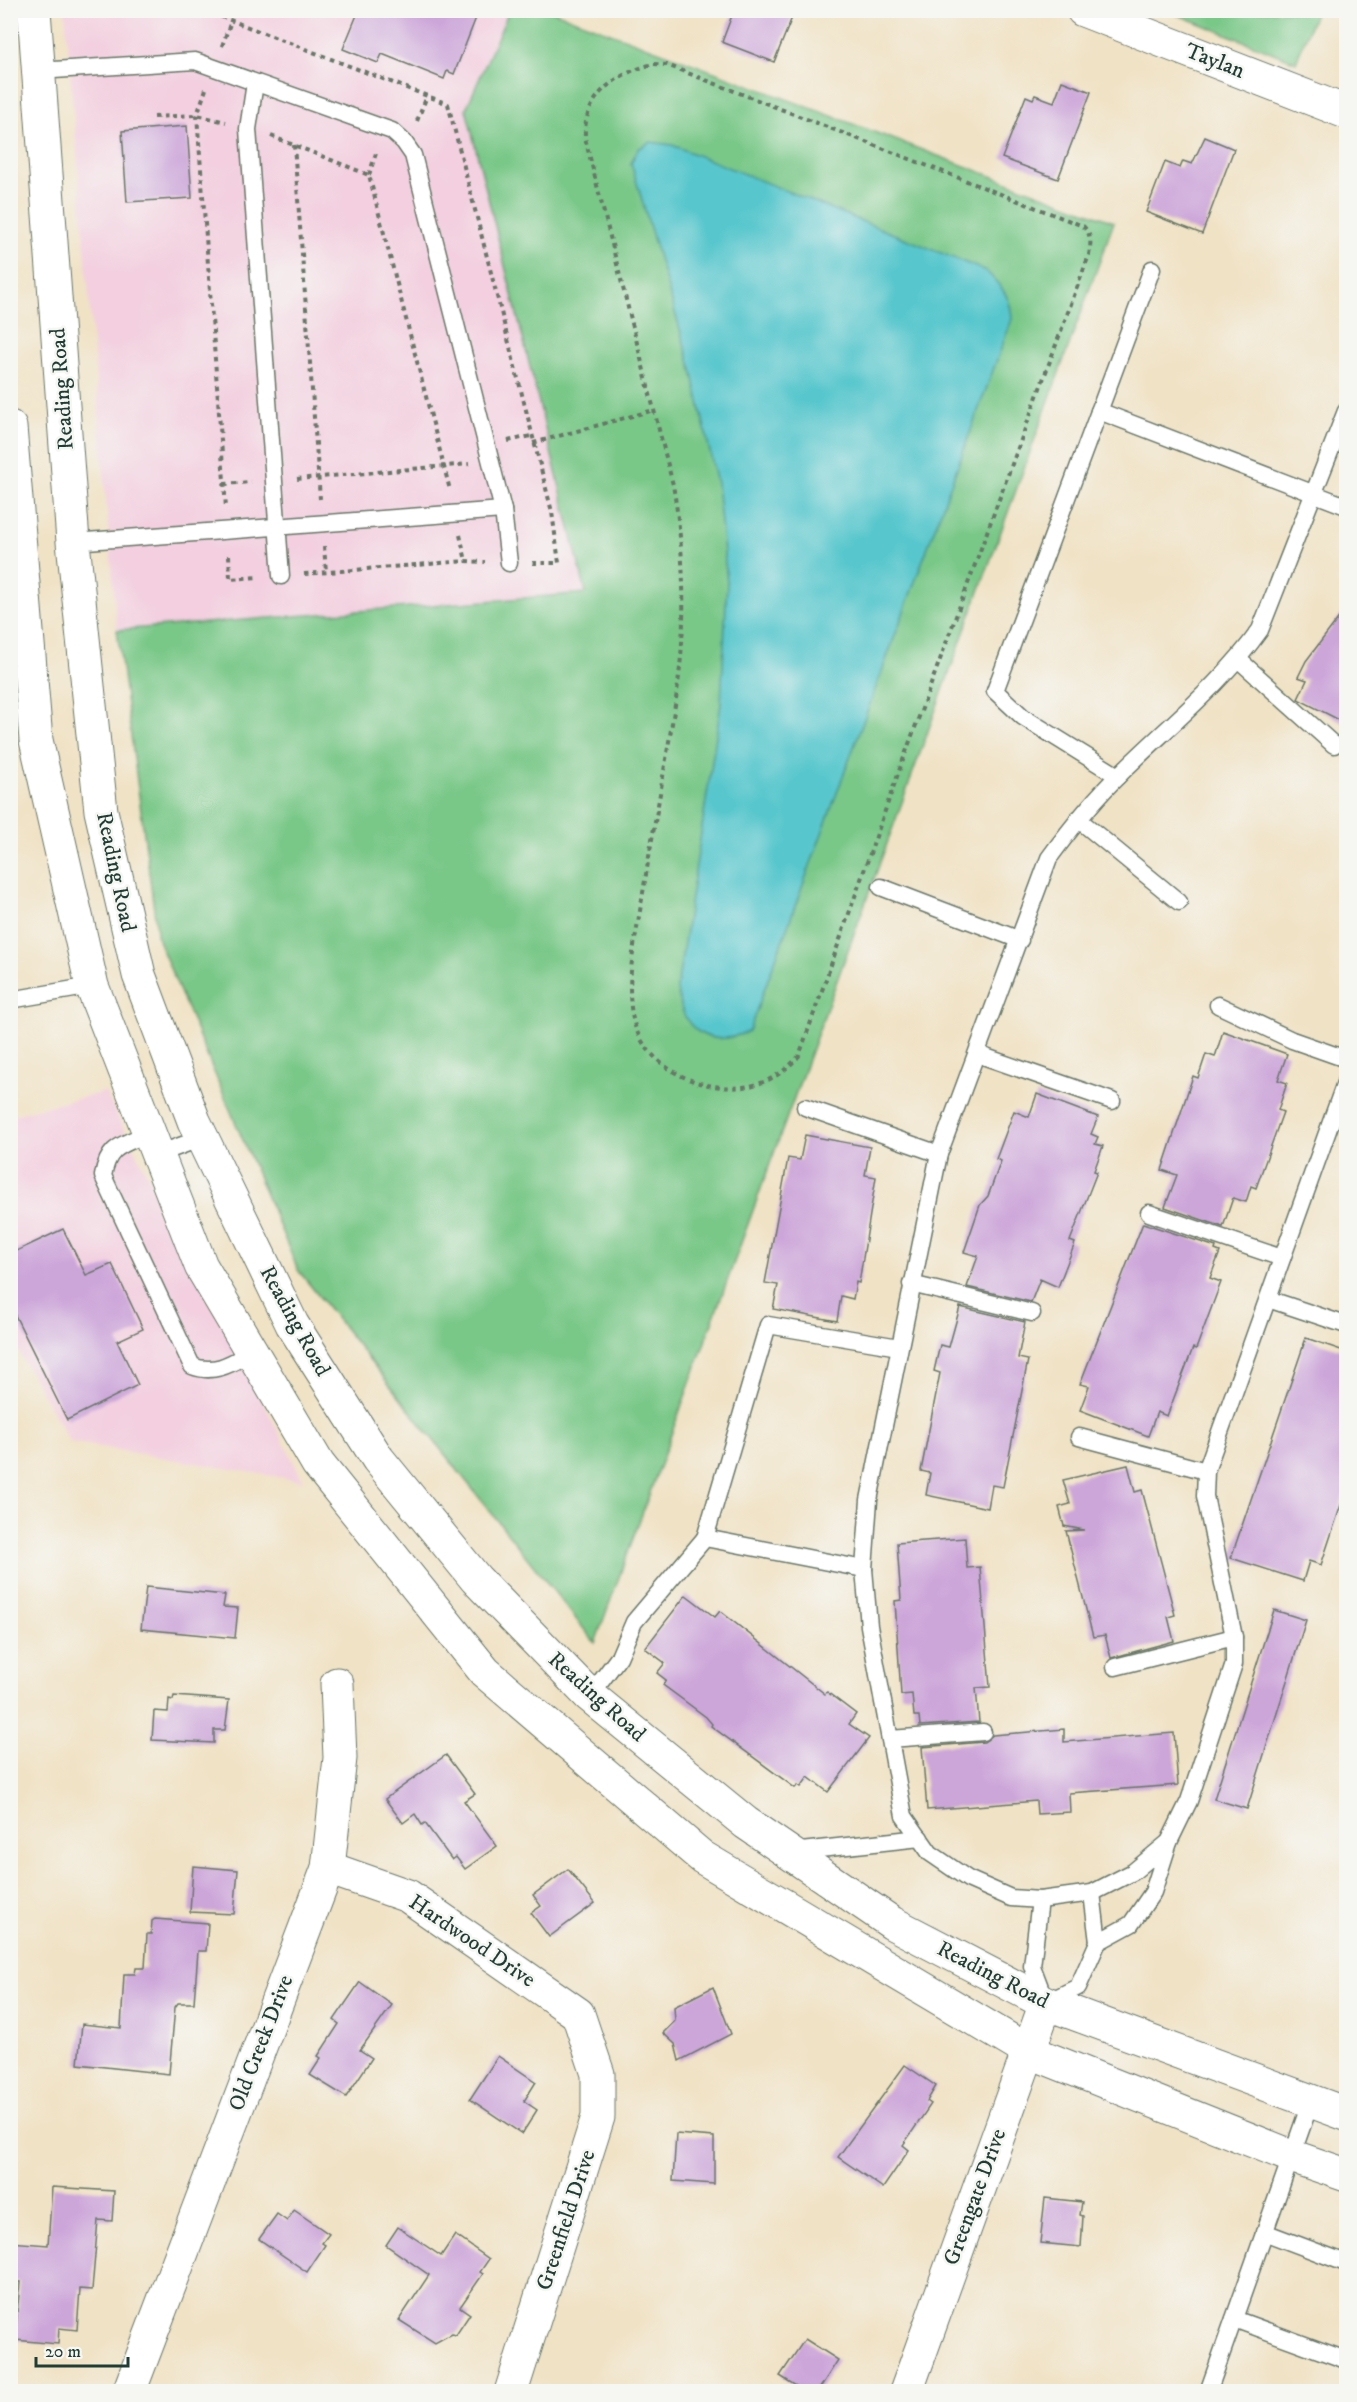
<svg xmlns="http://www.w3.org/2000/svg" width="1357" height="2402" viewBox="0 0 1357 2402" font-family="'IM FELL DW Pica',serif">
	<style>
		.built { fill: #f3cfdf }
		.green { fill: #79c888; stroke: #4c825e; stroke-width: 1.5 }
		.water { fill: #59c7cd; stroke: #3c8280; stroke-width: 1.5 }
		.building { fill: #cca5d9 }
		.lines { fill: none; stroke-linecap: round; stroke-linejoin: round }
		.lane-casing { stroke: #687767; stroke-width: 19 }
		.street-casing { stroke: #687767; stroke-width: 35 }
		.secondary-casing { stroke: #687767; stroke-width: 35 }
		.path { stroke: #687767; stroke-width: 4; stroke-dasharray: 4.5 4.5; stroke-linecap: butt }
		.lane { stroke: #fff; stroke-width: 16 }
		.street { stroke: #fff; stroke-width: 33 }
		.secondary { stroke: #fff; stroke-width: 33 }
		.labels { text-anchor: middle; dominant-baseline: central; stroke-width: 5; stroke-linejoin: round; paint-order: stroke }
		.street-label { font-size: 22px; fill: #1f3d34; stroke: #f6f6f2 }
	</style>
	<rect width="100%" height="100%" fill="#f6f6f2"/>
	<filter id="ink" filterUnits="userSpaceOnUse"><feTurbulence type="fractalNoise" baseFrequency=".0167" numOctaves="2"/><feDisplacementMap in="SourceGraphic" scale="12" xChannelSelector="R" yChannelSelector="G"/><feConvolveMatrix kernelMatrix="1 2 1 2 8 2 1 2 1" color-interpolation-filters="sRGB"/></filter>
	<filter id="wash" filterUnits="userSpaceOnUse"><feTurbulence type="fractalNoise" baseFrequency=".008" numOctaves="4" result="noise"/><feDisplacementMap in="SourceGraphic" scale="24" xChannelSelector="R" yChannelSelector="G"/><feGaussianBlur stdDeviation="1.35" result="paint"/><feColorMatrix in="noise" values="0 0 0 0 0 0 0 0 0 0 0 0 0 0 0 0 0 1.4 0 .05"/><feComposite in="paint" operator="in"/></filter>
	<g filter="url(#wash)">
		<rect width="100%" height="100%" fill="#f0e2c5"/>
		<g class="built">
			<path d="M 65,11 L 509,11 L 466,109 L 586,593 L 117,630 Z"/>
			<path d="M 105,1092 L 303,1481 L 70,1442 L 11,1338 L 10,1116 Z"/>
		</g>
		<g class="green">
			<path d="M 509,11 L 552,11 L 1114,222 L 595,1643 L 298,1270 L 158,940 L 117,630 L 586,593 L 466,109 Z"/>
			<path d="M 1168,11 L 1316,11 L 1296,62 Z"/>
		</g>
		<path class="water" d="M 650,142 L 672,145 L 986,271 C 1002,287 1011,297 1012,319 L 749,1031 C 709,1050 682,1031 677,988 L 721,704 L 727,582 L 717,484 L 692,370 L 631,163 L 638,149 Z"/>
		<g id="blocks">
			<g class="building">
				<path d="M 359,10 L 479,10 L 454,74 L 447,71 L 444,79 L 382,54 L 378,63 L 343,49 Z"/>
				<path d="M 734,10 L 795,10 L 774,62 L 722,42 Z"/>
				<path d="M 1062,81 L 1091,92 L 1058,179 L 1002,158 L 1026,96 L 1033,99 L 1035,95 L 1054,102 Z"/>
				<path d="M 187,126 L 192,198 L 127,202 L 122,131 Z"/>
				<path d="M 1205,137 L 1234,149 L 1202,234 L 1146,212 L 1165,162 L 1180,168 L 1183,161 L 1192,164 Z"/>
				<path d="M 1347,607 L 1347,724 L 1298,699 L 1307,680 L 1298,677 L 1306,661 Z"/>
				<path d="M 1223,1031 L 1287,1054 L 1278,1080 L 1287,1083 L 1278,1110 L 1283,1112 L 1256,1188 L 1251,1186 L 1246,1202 L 1233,1198 L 1223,1227 L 1165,1207 L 1177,1175 L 1162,1170 L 1193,1076 L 1198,1078 L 1206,1054 L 1215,1057 Z"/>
				<path d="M 1037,1094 L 1098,1117 L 1091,1134 L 1098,1137 L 1095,1144 L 1103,1146 L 1094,1171 L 1097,1172 L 1070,1241 L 1075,1243 L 1058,1287 L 1040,1279 L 1031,1302 L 967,1287 L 978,1256 L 964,1252 L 980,1205 L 988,1196 L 1001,1161 L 996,1159 L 1014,1111 L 1029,1117 Z"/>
				<path d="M 805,1135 L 870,1147 L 865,1175 L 876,1177 L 859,1283 L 856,1282 L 853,1299 L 841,1296 L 837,1321 L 773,1309 L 778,1285 L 765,1283 L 788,1158 L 800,1160 Z"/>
				<path d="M 1143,1223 L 1216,1247 L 1215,1250 L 1220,1252 L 1210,1278 L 1221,1282 L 1196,1349 L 1193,1348 L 1167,1416 L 1157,1412 L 1148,1436 L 1080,1410 L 1089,1386 L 1080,1384 Z"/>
				<path d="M 63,1229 L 86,1275 L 112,1264 L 143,1329 L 117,1341 L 138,1385 L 67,1420 L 10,1305 L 10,1254 Z"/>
				<path d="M 960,1307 L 1025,1322 L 1018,1358 L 1028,1360 L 1003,1487 L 992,1485 L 988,1508 L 926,1495 L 930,1473 L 921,1471 L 940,1373 L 934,1371 L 940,1345 L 949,1347 Z"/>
				<path d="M 1306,1338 L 1347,1352 L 1347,1487 L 1321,1565 L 1309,1561 L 1303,1581 L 1231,1558 Z"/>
				<path d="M 1128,1465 L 1135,1492 L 1142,1490 L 1175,1615 L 1168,1617 L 1174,1641 L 1111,1658 L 1105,1635 L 1093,1637 L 1066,1531 L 1084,1530 L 1064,1526 L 1059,1507 L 1070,1504 L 1063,1480 Z"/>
				<path d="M 965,1538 L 967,1568 L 980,1567 L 990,1687 L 976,1688 L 979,1722 L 920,1726 L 919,1716 L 914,1716 L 912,1694 L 901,1695 L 895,1601 L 901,1600 L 897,1543 Z"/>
				<path d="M 146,1587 L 225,1595 L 223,1607 L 238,1608 L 235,1638 L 141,1629 Z"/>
				<path d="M 686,1595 L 715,1617 L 720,1611 L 825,1694 L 827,1692 L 856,1714 L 849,1724 L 869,1738 L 828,1792 L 808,1777 L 801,1787 L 798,1785 L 795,1788 L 711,1726 L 712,1724 L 706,1717 L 663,1685 L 666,1680 L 657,1673 L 665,1663 L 645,1648 Z"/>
				<path d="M 1274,1610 L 1306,1620 L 1247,1809 L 1214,1799 Z"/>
				<path d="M 174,1696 L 229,1700 L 225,1730 L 214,1730 L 214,1743 L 152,1740 L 154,1711 L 168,1712 L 169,1699 L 173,1700 Z"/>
				<path d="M 1064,1729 L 1064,1742 L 1174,1733 L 1178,1785 L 1069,1793 L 1070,1812 L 1037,1814 L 1036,1801 L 927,1810 L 922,1747 L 984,1742 L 993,1735 Z"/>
				<path d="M 446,1755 L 475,1794 L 464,1801 L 497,1846 L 465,1869 L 456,1857 L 452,1860 L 425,1823 L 422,1825 L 415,1814 L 403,1823 L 385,1799 Z"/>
				<path d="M 193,1866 L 238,1870 L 234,1914 L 190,1912 Z"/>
				<path d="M 568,1869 L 595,1903 L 549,1937 L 531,1913 L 541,1906 L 533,1895 Z"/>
				<path d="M 155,1919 L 208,1923 L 206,1951 L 198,1951 L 194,2003 L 178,2003 L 175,2007 L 169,2074 L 78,2064 L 82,2024 L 121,2028 L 124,1974 L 135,1974 L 136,1968 L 145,1968 L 147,1934 L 151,1934 L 152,1921 Z"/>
				<path d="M 360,1982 L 392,2005 L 360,2050 L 372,2058 L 346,2097 L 310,2075 L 321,2058 L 318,2056 L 339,2024 L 334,2020 Z"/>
				<path d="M 713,1987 L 731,2034 L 679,2061 L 675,2044 L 663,2033 L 675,2021 L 674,2007 Z"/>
				<path d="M 498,2056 L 536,2082 L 524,2101 L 537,2110 L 522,2134 L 470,2099 Z"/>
				<path d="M 905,2065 L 936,2086 L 927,2101 L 931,2104 L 903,2145 L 909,2150 L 883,2188 L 838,2157 Z"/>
				<path d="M 676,2134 L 714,2137 L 714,2184 L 673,2181 Z"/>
				<path d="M 52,2187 L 114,2191 L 112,2221 L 98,2220 L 92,2290 L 80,2289 L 77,2330 L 59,2328 L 58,2344 L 15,2340 L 20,2282 L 10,2281 L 10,2242 L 48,2245 Z"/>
				<path d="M 1045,2198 L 1082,2202 L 1080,2215 L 1083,2216 L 1081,2247 L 1040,2243 Z"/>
				<path d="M 294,2210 L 329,2234 L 322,2243 L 325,2245 L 307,2272 L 259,2239 L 277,2214 L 287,2221 Z"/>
				<path d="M 398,2227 L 441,2256 L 455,2235 L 489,2259 L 480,2272 L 483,2274 L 460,2307 L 470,2314 L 456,2335 L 451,2334 L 435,2343 L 399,2320 L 429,2275 L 386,2245 Z"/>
				<path d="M 805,2339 L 838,2360 L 818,2391 L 804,2391 L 780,2376 Z"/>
			</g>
		</g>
	</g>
	<g filter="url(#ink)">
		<use href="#blocks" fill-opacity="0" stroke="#687767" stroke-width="1.5"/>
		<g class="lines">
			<defs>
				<g id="lane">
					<path d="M 38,71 L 195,61 L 392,131 L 404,142 L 413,155 L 503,510 L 509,563"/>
					<path d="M 255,83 L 248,129 L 281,576"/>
					<path d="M 1099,411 L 1346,506"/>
					<path d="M 1346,411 L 1260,630 C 1221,685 1167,727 1120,774 C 1093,800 1071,828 1049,858 L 939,1154 L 869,1500 L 864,1569 L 869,1626 L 904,1816 L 930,1853 L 968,1879 L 1011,1898 L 1040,1900 L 1092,1893 L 1133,1872 L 1169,1842 L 1189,1801 L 1234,1664 L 1234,1637 L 1205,1496 L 1206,1471 L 1346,1080"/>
					<path d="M 73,542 L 503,510"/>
					<path d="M 1239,660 L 1334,745"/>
					<path d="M 1118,776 L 1023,717 L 995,691 L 1152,269"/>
					<path d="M 1078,819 L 1179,902"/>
					<path d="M 881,887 L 1020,940"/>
					<path d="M 10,1000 L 92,986"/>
					<path d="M 1218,1005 L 1292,1040 L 1346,1059"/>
					<path d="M 977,1054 L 1112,1101"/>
					<path d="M 805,1107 L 939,1154"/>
					<path d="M 149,1133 C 123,1145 108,1145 103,1176 L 192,1366 C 215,1375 232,1363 252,1352"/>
					<path d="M 158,1154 L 202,1138"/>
					<path d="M 1149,1213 L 1282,1258"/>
					<path d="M 911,1284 L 1032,1313"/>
					<path d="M 1268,1299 L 1346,1325"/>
					<path d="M 1079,1437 L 1206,1471"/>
					<path d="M 705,1538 L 768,1325 L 899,1347"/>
					<path d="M 1115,1667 L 1234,1637"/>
					<path d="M 590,1696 L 619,1657 L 634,1622 L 705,1538 L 864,1569"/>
					<path d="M 890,1739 L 983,1732"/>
					<path d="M 792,1852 L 920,1838"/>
					<path d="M 1040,1900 L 1032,1966 L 1046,2003 L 1078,1987 L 1098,1942 L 1092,1893"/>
					<path d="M 1098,1942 L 1131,1924 L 1153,1892 L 1169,1842"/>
					<path d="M 1264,2232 L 1346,2263"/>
					<path d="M 1234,2319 L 1346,2360"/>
					<path d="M 1208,2392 L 1311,2101"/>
				</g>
				<g id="street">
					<path d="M 1083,10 L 1346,112"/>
					<path d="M 328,1868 L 408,1896 L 578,2014 L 598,2074 L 598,2117 L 511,2392"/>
					<path d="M 129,2392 L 328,1868 L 340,1758 L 337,1684"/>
					<path d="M 906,2392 L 1046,2003"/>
				</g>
				<g id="secondary">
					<path d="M 34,10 L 73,542 L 101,811 L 139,975 L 194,1121 L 292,1324 L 378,1459 L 476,1579 L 590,1696 L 746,1823 L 892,1923 L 1046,2003 L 1346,2114"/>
					<path d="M 10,427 L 36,740 L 92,986 L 201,1266 L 318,1464 L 485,1672 L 702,1857 L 1028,2051 L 1291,2156 L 1346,2175"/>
				</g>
			</defs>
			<use href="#lane" class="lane-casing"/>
			<use href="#street" class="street-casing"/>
			<use href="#secondary" class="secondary-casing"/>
			<g class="path">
				<path d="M 204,10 L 448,104 L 552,512 L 559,563 L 532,563"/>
				<path d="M 222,46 L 231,21"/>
				<path d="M 654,64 L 667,65 L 1083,226 C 1092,235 1091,243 1089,255 L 899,771 L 799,1056 C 776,1082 748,1092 714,1086 C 680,1081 646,1059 635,1026 C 623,990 636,936 642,899 C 652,836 664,774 674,711 C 687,635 686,561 673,485 L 585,138 C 583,96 616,73 654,64 Z"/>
				<path d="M 206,89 L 197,115 L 226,508"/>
				<path d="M 154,117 L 197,115 L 226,122"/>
				<path d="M 417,121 L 427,96"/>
				<path d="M 271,136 L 369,175 L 450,490"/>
				<path d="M 294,145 L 320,499"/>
				<path d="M 369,175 L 377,150"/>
				<path d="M 508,441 L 531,436"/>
				<path d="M 533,443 L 654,410"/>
				<path d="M 297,479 L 469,464"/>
				<path d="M 224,484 L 251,482"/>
				<path d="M 460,535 L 466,561"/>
				<path d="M 324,546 L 326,572"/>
				<path d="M 229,555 L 230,579 L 258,577"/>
				<path d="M 304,574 L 466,561 L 485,562"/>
			</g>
			<use href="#lane" class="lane"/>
			<use href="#street" class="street"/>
			<use href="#secondary" class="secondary"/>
		</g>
	</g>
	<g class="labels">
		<g class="street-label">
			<text transform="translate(1215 61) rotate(21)">Taylan</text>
			<text transform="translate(62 389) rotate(-94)">Reading Road</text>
			<text transform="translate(116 872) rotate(78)">Reading Road</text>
			<text transform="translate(295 1321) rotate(61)">Reading Road</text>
			<text transform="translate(597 1697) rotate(42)">Reading Road</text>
			<text transform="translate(472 1941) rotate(34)">Hardwood Drive</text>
			<text transform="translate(993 1975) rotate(27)">Reading Road</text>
			<text transform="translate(261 2043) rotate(-69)">Old Creek Drive</text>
			<text transform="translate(975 2197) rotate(-70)">Greengate Drive</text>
			<text transform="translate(566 2220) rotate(-72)">Greenfield Drive</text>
		</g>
	</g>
	<rect width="1357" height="2402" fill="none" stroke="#f6f6f2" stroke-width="36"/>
	<path d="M36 2357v9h92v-9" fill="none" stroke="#1f3d34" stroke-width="3"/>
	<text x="45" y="2357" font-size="18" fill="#1f3d34" stroke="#f6f6f2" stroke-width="4.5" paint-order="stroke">20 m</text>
</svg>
